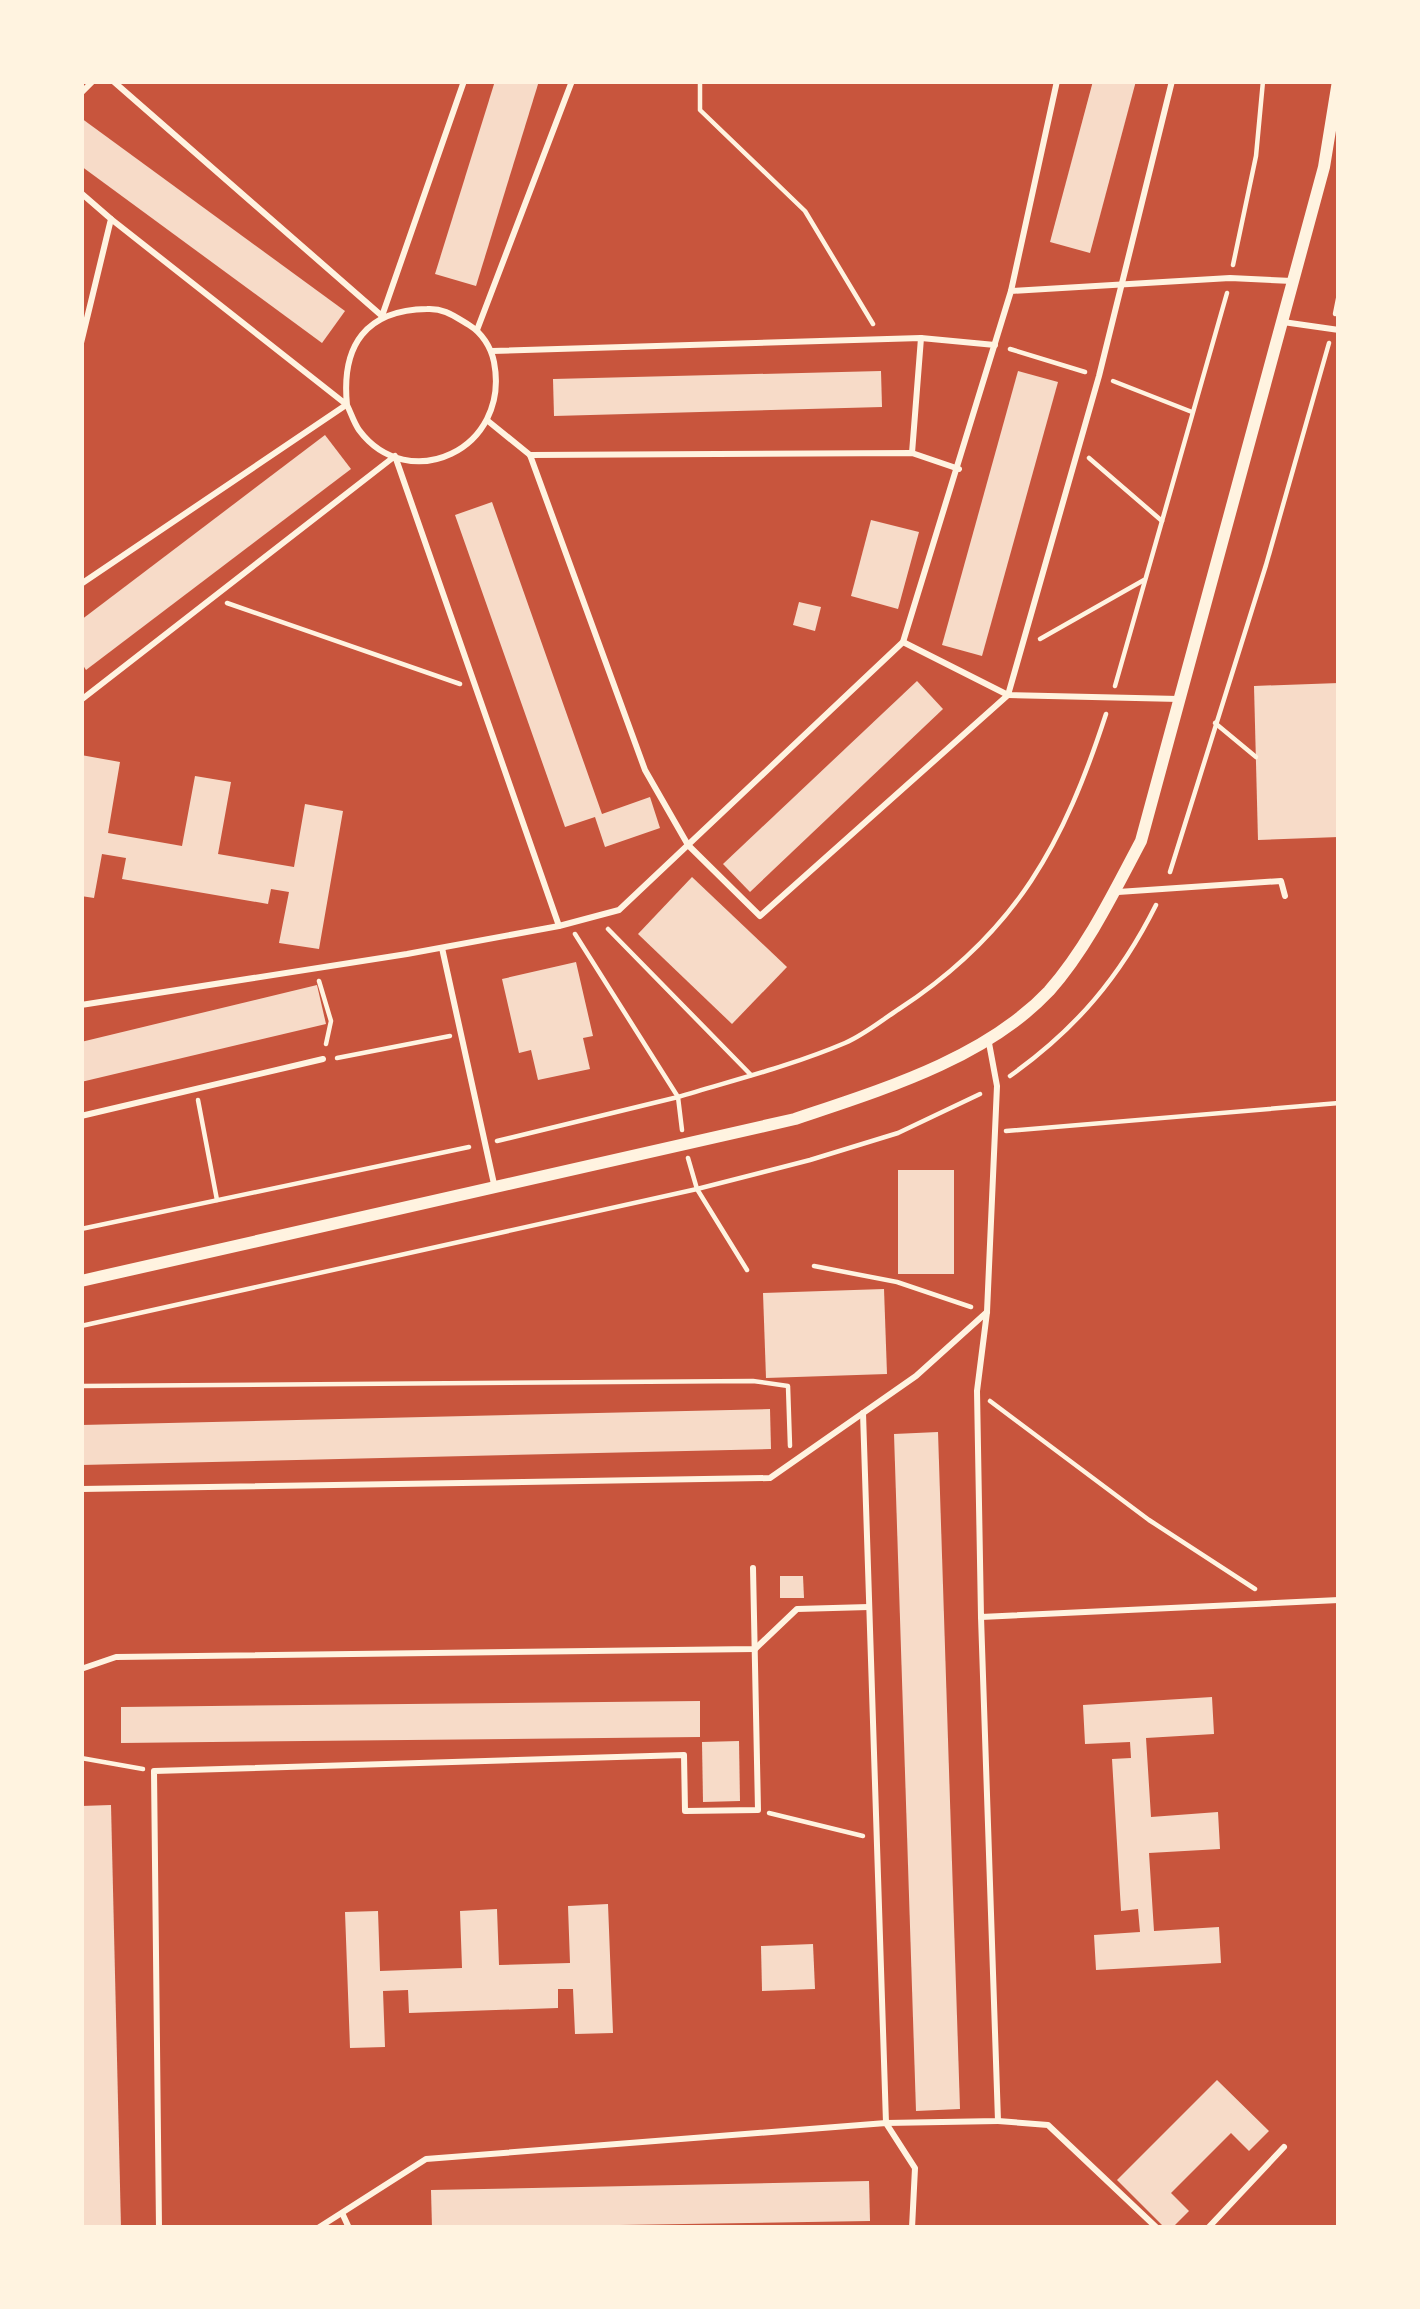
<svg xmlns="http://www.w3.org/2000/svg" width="1420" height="2309" viewBox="0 0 1420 2309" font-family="'Noto Sans',sans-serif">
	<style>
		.building { fill: #f7dbc8 }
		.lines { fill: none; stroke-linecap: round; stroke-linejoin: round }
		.path { stroke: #fff3e0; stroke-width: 4.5 }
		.service { stroke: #fff3e0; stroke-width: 6 }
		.minor { stroke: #fff3e0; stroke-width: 12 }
	</style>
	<rect width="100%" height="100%" fill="#c8553d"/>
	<g class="building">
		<path d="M 495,81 L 539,81 L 476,286 L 435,274 Z"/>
		<path d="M 1093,81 L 1136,81 L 1090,253 L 1050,242 Z"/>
		<path d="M 81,118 L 345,311 L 322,343 L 81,166 Z"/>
		<path d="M 881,371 L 882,407 L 554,416 L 553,379 Z"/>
		<path d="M 1018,371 L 1058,382 L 982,656 L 942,645 Z"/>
		<path d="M 325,435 L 351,469 L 86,670 L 81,662 L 81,620 Z"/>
		<path d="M 492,502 L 602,814 L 650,797 L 660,828 L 605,847 L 595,817 L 565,827 L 455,515 Z"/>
		<path d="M 871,520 L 919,532 L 898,609 L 851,596 Z"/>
		<path d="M 799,602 L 821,607 L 815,631 L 793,625 Z"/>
		<path d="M 917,681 L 943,709 L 750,892 L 723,864 Z"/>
		<path d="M 1339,683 L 1339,837 L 1258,840 L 1254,686 Z"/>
		<path d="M 81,755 L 120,762 L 108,833 L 182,846 L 195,776 L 231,782 L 218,854 L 294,867 L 305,804 L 343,811 L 319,949 L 279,943 L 289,892 L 271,889 L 268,904 L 122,879 L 126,858 L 102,854 L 94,898 L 81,896 Z"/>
		<path d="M 692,877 L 787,967 L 732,1024 L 638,934 Z"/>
		<path d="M 576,962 L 593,1036 L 583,1038 L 590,1069 L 538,1080 L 531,1050 L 519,1053 L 502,979 Z"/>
		<path d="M 317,985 L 326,1024 L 81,1082 L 81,1042 Z"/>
		<rect x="898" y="1170" width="56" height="104"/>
		<path d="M 884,1289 L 887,1374 L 766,1378 L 763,1293 Z"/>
		<path d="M 770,1409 L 771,1449 L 81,1465 L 81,1425 Z"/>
		<path d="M 938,1432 L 960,2109 L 916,2111 L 894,1434 Z"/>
		<path d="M 780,1576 L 803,1576 L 804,1598 L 780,1598 Z"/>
		<path d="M 1212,1697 L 1214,1734 L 1146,1738 L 1151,1817 L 1218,1812 L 1220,1849 L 1149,1853 L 1154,1931 L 1219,1927 L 1221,1963 L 1096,1970 L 1094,1935 L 1140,1932 L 1138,1909 L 1121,1911 L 1112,1759 L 1131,1758 L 1130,1742 L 1085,1744 L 1083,1705 Z"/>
		<path d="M 700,1701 L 700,1737 L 121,1743 L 121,1707 Z"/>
		<path d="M 739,1741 L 740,1801 L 703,1802 L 702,1742 Z"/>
		<path d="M 111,1805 L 121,2228 L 81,2228 L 81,1806 Z"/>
		<path d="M 608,1904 L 613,2033 L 575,2034 L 573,1989 L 558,1989 L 558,2008 L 409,2013 L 408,1990 L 383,1991 L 385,2047 L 350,2048 L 345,1912 L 378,1911 L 380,1971 L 462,1968 L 460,1911 L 497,1909 L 499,1965 L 570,1963 L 568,1906 Z"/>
		<path d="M 813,1944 L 815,1989 L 762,1991 L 761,1946 Z"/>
		<path d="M 1217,2080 L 1269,2131 L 1249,2151 L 1231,2133 L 1171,2193 L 1189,2211 L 1172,2228 L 1165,2228 L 1117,2180 Z"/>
		<path d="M 869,2181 L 870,2221 L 432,2228 L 431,2190 Z"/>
	</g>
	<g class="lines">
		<g class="path">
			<path d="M 700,81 L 700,110 L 805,211 L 873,324"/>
			<path d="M 1233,265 L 1256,156 L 1263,81"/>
			<path d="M 1335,314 L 1339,294"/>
			<path d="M 1010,349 L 1085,372"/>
			<path d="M 1113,381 L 1192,412"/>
			<path d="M 1089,458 L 1162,521"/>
			<path d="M 227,603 L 460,684"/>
			<path d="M 1040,639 L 1144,580"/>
			<path d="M 1115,686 L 1227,293"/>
			<path d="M 1215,723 L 1256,757"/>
			<path d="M 1170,872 L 1266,565 L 1329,343"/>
			<path d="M 608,929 L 751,1075"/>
			<path d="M 319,981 L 331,1021 L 326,1044"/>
			<path d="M 337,1058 L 450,1036"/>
			<path d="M 1010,1076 C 1076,1029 1120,977 1156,905"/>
			<path d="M 198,1100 L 217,1200"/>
			<path d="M 682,1130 L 678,1097 C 734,1080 791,1066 845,1043 C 864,1035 882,1020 899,1009 C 1017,932 1064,843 1106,714"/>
			<path d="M 1006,1131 L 1339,1103"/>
			<path d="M 497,1141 L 678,1097 L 575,934"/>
			<path d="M 688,1158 L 697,1189 L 747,1270"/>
			<path d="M 81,1229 L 469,1147"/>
			<path d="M 814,1266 L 897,1282 L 971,1307"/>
			<path d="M 81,1326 L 697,1189 L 810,1160 L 898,1133 L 980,1094"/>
			<path d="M 81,1386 L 753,1381 L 788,1386 L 790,1446"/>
			<path d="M 990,1401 L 1149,1520 L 1255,1589"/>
			<path d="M 81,1758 L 143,1769"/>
			<path d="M 769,1813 L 863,1836"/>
		</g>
		<g class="service">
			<path d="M 113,81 L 382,316 L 464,81"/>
			<path d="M 1172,81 L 1099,376 L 1008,695 L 1179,699"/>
			<path d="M 81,93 L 93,81"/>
			<path d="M 81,193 L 111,219 L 81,343"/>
			<path d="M 111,219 L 347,405 C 351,413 354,423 359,430 C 408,496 511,450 494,362 C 491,347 482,333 469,325 C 454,316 444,308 427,309 C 366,310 341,345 347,405"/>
			<path d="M 1011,291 L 1057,81"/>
			<path d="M 1283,322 L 1339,330"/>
			<path d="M 477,330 L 572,81"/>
			<path d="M 921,338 L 995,345"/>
			<path d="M 492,351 L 921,338 L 912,453"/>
			<path d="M 488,421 L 530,455 L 645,770 L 688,845 L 760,916 L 1008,695 L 903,642"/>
			<path d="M 530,455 L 912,453 L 959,469"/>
			<path d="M 81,584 L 346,405"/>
			<path d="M 81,700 L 395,456 L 559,926 L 407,954 L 81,1005"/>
			<path d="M 1118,892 L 1281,881 L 1285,896"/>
			<path d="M 559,926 L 619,910 L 903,642 L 1011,291 L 1230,278 L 1292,281"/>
			<path d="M 442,948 L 494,1184"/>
			<path d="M 989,1043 L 997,1086 L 987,1312 L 977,1391 L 981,1617 L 1339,1600"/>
			<path d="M 81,1116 L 323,1059"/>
			<path d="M 863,1413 L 886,2123 L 998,2121 L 981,1617"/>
			<path d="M 81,1489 L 770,1478 L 916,1376 L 987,1312"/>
			<path d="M 81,1669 L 116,1657 L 755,1649 L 797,1609 L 869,1607"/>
			<path d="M 998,2121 L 1048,2125 L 1157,2228"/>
			<path d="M 343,2215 L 349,2228"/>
			<path d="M 159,2228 L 154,1771 L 684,1755 L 685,1811 L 758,1810 L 753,1568"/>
			<path d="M 318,2228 L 426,2159 L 886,2123 L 915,2168 L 912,2228"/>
			<path d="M 1208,2228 L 1284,2147"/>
		</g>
		<path class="minor" d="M 81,1281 L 795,1119 C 881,1090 985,1059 1049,991 C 1087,948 1114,892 1141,841 L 1324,167 L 1338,81"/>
	</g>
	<rect width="1420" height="2309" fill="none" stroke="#fff3e0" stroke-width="168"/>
</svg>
